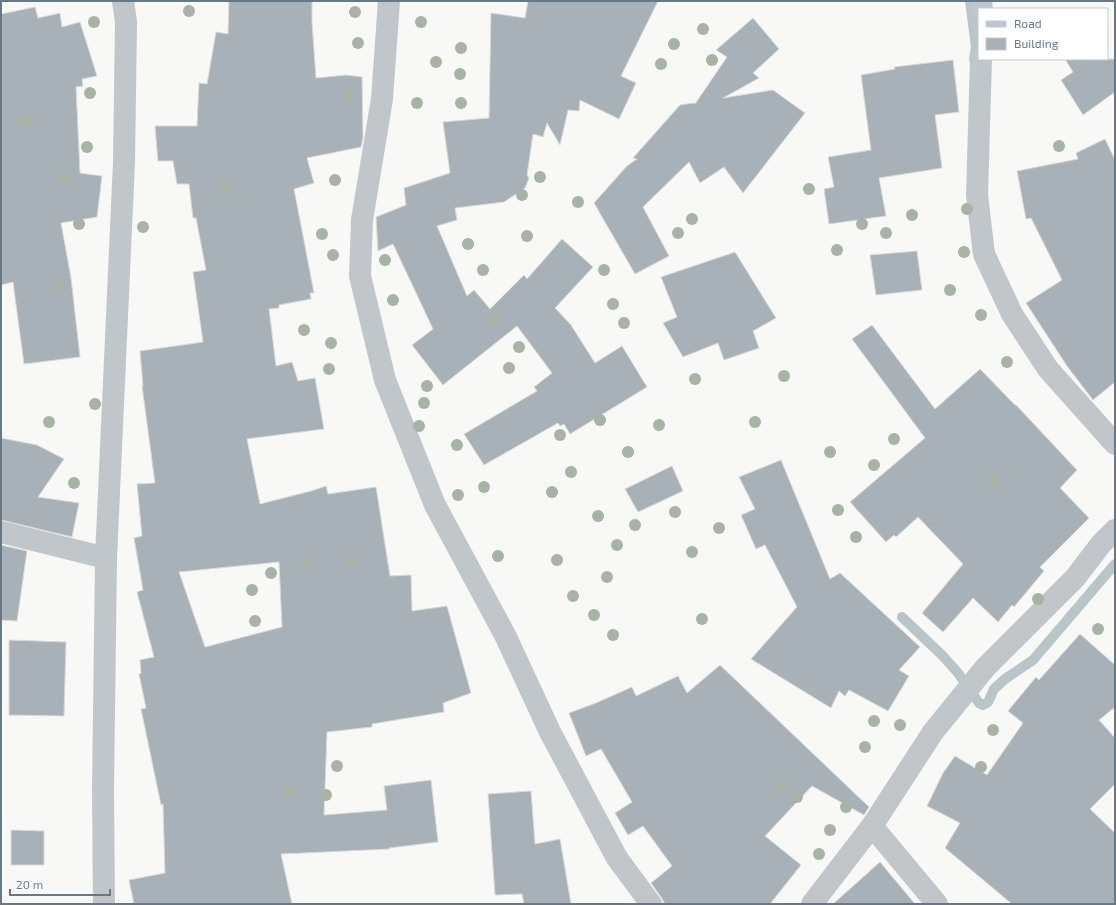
<svg xmlns="http://www.w3.org/2000/svg" width="1116" height="905" viewBox="0 0 1116 905" font-family="'Exo 2',sans-serif">
	<style>
		.lines { fill: none; stroke-linecap: round; stroke-linejoin: round }
		.stream { stroke: #b9c5c9; stroke-width: 10 }
		.building { fill: #a8b1b7; stroke: #dadad8; fill-rule: evenodd }
		.minor { stroke: #c1c6ca; stroke-width: 22 }
		.tree { fill: #a8b2a5 }
	</style>
	<rect width="100%" height="100%" fill="#f8f8f6"/>
	<g class="lines">
		<g class="stream">
			<path d="M 970,1 L 976,47 L 974,59"/>
			<path d="M 902,617 L 942,655 L 958,673 L 979,703 L 983,705 L 988,702 L 994,689 L 1005,679 L 1033,660 L 1115,564"/>
		</g>
	</g>
	<g class="building">
		<path d="M 229,1 L 312,1 L 312,22 L 316,78 L 346,75 L 362,77 L 363,138 L 361,147 L 307,158 L 314,183 L 294,189 L 314,293 L 310,293 L 311,299 L 279,305 L 279,308 L 269,309 L 276,366 L 292,362 L 298,381 L 315,378 L 324,429 L 247,439 L 260,504 L 311,491 L 326,486 L 328,494 L 376,487 L 390,576 L 411,575 L 412,611 L 447,606 L 471,693 L 443,703 L 444,712 L 372,724 L 372,727 L 327,732 L 324,815 L 387,810 L 384,786 L 431,780 L 438,842 L 389,848 L 389,849 L 281,854 L 292,904 L 134,904 L 129,880 L 165,873 L 163,804 L 161,805 L 141,709 L 146,708 L 139,674 L 141,673 L 140,660 L 154,657 L 137,592 L 143,590 L 134,538 L 142,536 L 137,484 L 155,483 L 142,386 L 143,386 L 140,351 L 203,342 L 193,272 L 206,270 L 196,218 L 193,218 L 189,184 L 177,184 L 173,161 L 158,161 L 155,126 L 197,126 L 199,83 L 207,84 L 216,32 L 228,34 ZM 279,562 L 282,627 L 205,647 L 179,572 Z"/>
		<path d="M 528,1 L 658,1 L 621,76 L 636,83 L 619,119 L 580,100 L 579,111 L 568,110 L 560,145 L 547,123 L 543,137 L 533,134 L 527,175 L 529,178 L 525,188 L 504,202 L 455,208 L 457,220 L 437,226 L 467,296 L 474,290 L 490,309 L 524,275 L 527,279 L 562,239 L 593,267 L 555,308 L 571,325 L 595,363 L 622,346 L 647,387 L 570,434 L 564,424 L 560,426 L 558,423 L 484,465 L 464,434 L 537,391 L 534,387 L 552,373 L 517,326 L 443,385 L 412,345 L 433,329 L 393,244 L 378,251 L 376,217 L 406,205 L 404,188 L 450,173 L 443,122 L 489,118 L 491,13 L 525,18 Z"/>
		<path d="M 35,7 L 38,18 L 60,13 L 62,27 L 80,22 L 97,76 L 82,79 L 83,86 L 76,87 L 80,173 L 102,176 L 97,217 L 61,223 L 71,278 L 80,357 L 24,364 L 13,282 L 1,285 L 1,14 Z"/>
		<path d="M 753,18 L 779,49 L 753,73 L 759,78 L 723,98 L 773,90 L 805,113 L 743,193 L 724,167 L 700,183 L 689,162 L 643,207 L 669,256 L 635,274 L 594,203 L 627,166 L 637,159 L 633,158 L 680,105 L 694,103 L 695,104 L 727,57 L 716,50 Z"/>
		<path d="M 1065,59 L 1115,59 L 1115,92 L 1083,115 L 1061,80 L 1073,72 Z"/>
		<path d="M 953,60 L 959,112 L 935,115 L 942,168 L 879,178 L 886,216 L 829,224 L 824,189 L 834,187 L 828,157 L 871,150 L 861,75 L 895,69 L 894,67 Z"/>
		<path d="M 1105,139 L 1115,160 L 1115,382 L 1093,400 L 1067,366 L 1026,303 L 1062,280 L 1031,218 L 1026,219 L 1017,171 L 1078,159 L 1076,153 Z"/>
		<path d="M 917,251 L 922,290 L 876,295 L 870,255 Z"/>
		<path d="M 735,252 L 776,318 L 753,331 L 759,348 L 724,360 L 718,343 L 683,357 L 663,323 L 677,317 L 661,277 Z"/>
		<path d="M 872,325 L 935,409 L 980,369 L 1015,405 L 1016,405 L 1077,470 L 1060,488 L 1089,518 L 1040,567 L 1044,571 L 1014,607 L 1012,605 L 998,622 L 973,598 L 943,632 L 922,613 L 963,564 L 918,517 L 896,537 L 894,535 L 886,542 L 850,502 L 925,438 L 852,339 Z"/>
		<path d="M 1,438 L 37,445 L 64,459 L 38,497 L 79,503 L 72,537 L 1,520 Z"/>
		<path d="M 781,460 L 830,579 L 840,573 L 920,647 L 899,670 L 909,676 L 888,711 L 849,690 L 845,696 L 839,691 L 831,708 L 751,659 L 797,607 L 765,545 L 756,549 L 741,515 L 755,509 L 739,477 Z"/>
		<path d="M 672,466 L 683,491 L 638,512 L 625,489 Z"/>
		<path d="M 1,545 L 27,551 L 17,621 L 1,620 Z"/>
		<path d="M 1080,634 L 1115,665 L 1115,707 L 1099,720 L 1115,738 L 1115,784 L 1090,809 L 1115,833 L 1115,904 L 1012,904 L 945,848 L 960,823 L 927,806 L 943,773 L 955,756 L 987,775 L 1023,723 L 1008,711 L 1036,677 L 1039,680 Z"/>
		<path d="M 9,640 L 66,642 L 64,716 L 9,715 Z"/>
		<path d="M 720,665 L 869,807 L 864,815 L 812,786 L 765,836 L 801,865 L 770,904 L 665,904 L 661,897 L 651,883 L 672,866 L 643,826 L 628,835 L 615,813 L 632,802 L 601,749 L 586,756 L 569,713 L 596,703 L 632,687 L 636,696 L 678,676 L 687,693 Z"/>
		<path d="M 531,791 L 535,844 L 560,839 L 571,904 L 524,904 L 522,894 L 495,895 L 488,794 Z"/>
		<path d="M 11,830 L 44,831 L 44,865 L 11,865 Z"/>
		<path d="M 880,862 L 915,904 L 833,904 Z"/>
	</g>
	<g class="lines">
		<g class="minor">
			<path d="M 389,1 L 382,99 L 362,220 L 360,276 L 385,380 L 435,505 L 505,635 L 550,732 L 617,858 L 651,904"/>
			<path d="M 981,1 L 982,9"/>
			<path d="M 981,59 L 977,195 L 984,254 L 1012,314 L 1048,369 L 1115,444"/>
			<path d="M 1,532 L 106,558"/>
			<path d="M 872,826 L 937,904"/>
			<path d="M 104,904 L 103,790 L 106,558 L 124,162 L 126,22 L 123,1"/>
			<path d="M 812,904 L 872,826 L 933,732 L 985,668 L 1075,578 L 1101,544 L 1115,530"/>
		</g>
	</g>
	<g class="tree">
		<circle cx="189" cy="11" r="6"/>
		<circle cx="355" cy="12" r="6"/>
		<circle cx="94" cy="22" r="6"/>
		<circle cx="421" cy="22" r="6"/>
		<circle cx="703" cy="29" r="6"/>
		<circle cx="358" cy="43" r="6"/>
		<circle cx="674" cy="44" r="6"/>
		<circle cx="461" cy="48" r="6"/>
		<circle cx="712" cy="60" r="6"/>
		<circle cx="436" cy="62" r="6"/>
		<circle cx="661" cy="64" r="6"/>
		<circle cx="460" cy="74" r="6"/>
		<circle cx="90" cy="93" r="6"/>
		<circle cx="348" cy="95" r="6"/>
		<circle cx="417" cy="103" r="6"/>
		<circle cx="461" cy="103" r="6"/>
		<circle cx="26" cy="121" r="6"/>
		<circle cx="1059" cy="146" r="6"/>
		<circle cx="87" cy="147" r="6"/>
		<circle cx="540" cy="177" r="6"/>
		<circle cx="64" cy="180" r="6"/>
		<circle cx="335" cy="180" r="6"/>
		<circle cx="226" cy="188" r="6"/>
		<circle cx="809" cy="189" r="6"/>
		<circle cx="522" cy="195" r="6"/>
		<circle cx="578" cy="202" r="6"/>
		<circle cx="967" cy="209" r="6"/>
		<circle cx="912" cy="215" r="6"/>
		<circle cx="692" cy="219" r="6"/>
		<circle cx="79" cy="224" r="6"/>
		<circle cx="862" cy="224" r="6"/>
		<circle cx="143" cy="227" r="6"/>
		<circle cx="678" cy="233" r="6"/>
		<circle cx="886" cy="233" r="6"/>
		<circle cx="322" cy="234" r="6"/>
		<circle cx="527" cy="236" r="6"/>
		<circle cx="468" cy="244" r="6"/>
		<circle cx="837" cy="250" r="6"/>
		<circle cx="964" cy="252" r="6"/>
		<circle cx="333" cy="255" r="6"/>
		<circle cx="385" cy="260" r="6"/>
		<circle cx="483" cy="270" r="6"/>
		<circle cx="604" cy="270" r="6"/>
		<circle cx="57" cy="285" r="6"/>
		<circle cx="950" cy="290" r="6"/>
		<circle cx="393" cy="300" r="6"/>
		<circle cx="613" cy="304" r="6"/>
		<circle cx="981" cy="315" r="6"/>
		<circle cx="494" cy="319" r="6"/>
		<circle cx="624" cy="323" r="6"/>
		<circle cx="304" cy="330" r="6"/>
		<circle cx="331" cy="343" r="6"/>
		<circle cx="519" cy="347" r="6"/>
		<circle cx="1007" cy="362" r="6"/>
		<circle cx="509" cy="368" r="6"/>
		<circle cx="329" cy="369" r="6"/>
		<circle cx="784" cy="376" r="6"/>
		<circle cx="695" cy="379" r="6"/>
		<circle cx="427" cy="386" r="6"/>
		<circle cx="424" cy="403" r="6"/>
		<circle cx="95" cy="404" r="6"/>
		<circle cx="600" cy="420" r="6"/>
		<circle cx="49" cy="422" r="6"/>
		<circle cx="755" cy="422" r="6"/>
		<circle cx="659" cy="425" r="6"/>
		<circle cx="419" cy="426" r="6"/>
		<circle cx="560" cy="435" r="6"/>
		<circle cx="894" cy="439" r="6"/>
		<circle cx="457" cy="445" r="6"/>
		<circle cx="628" cy="452" r="6"/>
		<circle cx="830" cy="452" r="6"/>
		<circle cx="874" cy="465" r="6"/>
		<circle cx="571" cy="472" r="6"/>
		<circle cx="995" cy="481" r="6"/>
		<circle cx="74" cy="483" r="6"/>
		<circle cx="484" cy="487" r="6"/>
		<circle cx="552" cy="492" r="6"/>
		<circle cx="458" cy="495" r="6"/>
		<circle cx="838" cy="510" r="6"/>
		<circle cx="675" cy="512" r="6"/>
		<circle cx="598" cy="516" r="6"/>
		<circle cx="635" cy="525" r="6"/>
		<circle cx="719" cy="528" r="6"/>
		<circle cx="856" cy="537" r="6"/>
		<circle cx="617" cy="545" r="6"/>
		<circle cx="692" cy="552" r="6"/>
		<circle cx="498" cy="556" r="6"/>
		<circle cx="557" cy="560" r="6"/>
		<circle cx="351" cy="561" r="6"/>
		<circle cx="308" cy="563" r="6"/>
		<circle cx="271" cy="573" r="6"/>
		<circle cx="607" cy="577" r="6"/>
		<circle cx="252" cy="590" r="6"/>
		<circle cx="573" cy="596" r="6"/>
		<circle cx="1038" cy="599" r="6"/>
		<circle cx="594" cy="615" r="6"/>
		<circle cx="702" cy="619" r="6"/>
		<circle cx="255" cy="621" r="6"/>
		<circle cx="1098" cy="629" r="6"/>
		<circle cx="613" cy="635" r="6"/>
		<circle cx="874" cy="721" r="6"/>
		<circle cx="900" cy="725" r="6"/>
		<circle cx="993" cy="730" r="6"/>
		<circle cx="865" cy="747" r="6"/>
		<circle cx="337" cy="766" r="6"/>
		<circle cx="981" cy="767" r="6"/>
		<circle cx="779" cy="788" r="6"/>
		<circle cx="287" cy="792" r="6"/>
		<circle cx="326" cy="795" r="6"/>
		<circle cx="797" cy="797" r="6"/>
		<circle cx="846" cy="807" r="6"/>
		<circle cx="830" cy="830" r="6"/>
		<circle cx="819" cy="854" r="6"/>
	</g>
	<rect width="1116" height="905" fill="none" stroke="#677987" stroke-width="4"/>
	<rect x="978" y="8" width="130" height="52" fill="#ffffff" stroke="#c2c9cf"/>
	<rect x="986" y="21" width="20" height="6" fill="#c1c6ca" stroke="#c2c9cf"/>
	<text x="1014" y="28" font-size="12" fill="#677987">Road</text>
	<rect x="986" y="38" width="20" height="12" fill="#a8b1b7" stroke="#c2c9cf"/>
	<text x="1014" y="48" font-size="12" fill="#677987">Building</text>
	<path d="M10 889v6h100v-6" fill="none" stroke="#677987" stroke-width="2"/>
	<text x="16" y="889" font-size="12" fill="#677987" stroke="#ffffff" stroke-width="3" paint-order="stroke">20 m</text>
</svg>
